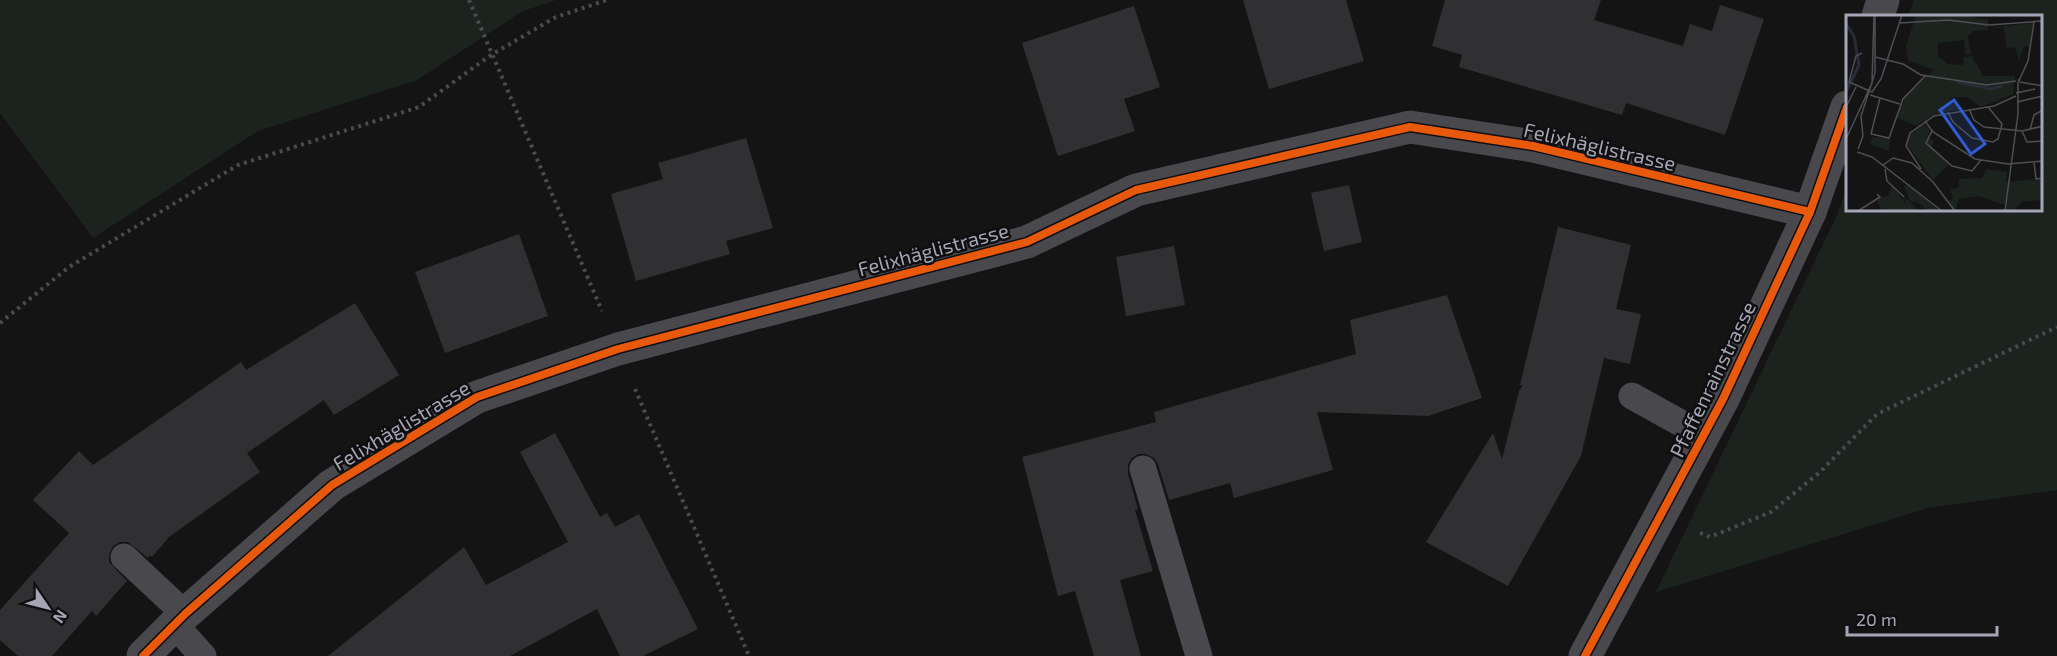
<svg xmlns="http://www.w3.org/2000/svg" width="2057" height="656" viewBox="0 0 2057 656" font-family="'Exo 2',sans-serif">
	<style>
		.green { fill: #1c231e }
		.building { fill: #303032 }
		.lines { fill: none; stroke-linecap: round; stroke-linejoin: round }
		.path { stroke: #4a4a4f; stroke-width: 4; stroke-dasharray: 3 4.5; stroke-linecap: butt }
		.service { stroke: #48484d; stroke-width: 27 }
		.minor { stroke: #48484d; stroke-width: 33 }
		.cycleway-casing { stroke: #0f0e10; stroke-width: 11 }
		.cycleway { stroke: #e8590c; stroke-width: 8 }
		.labels { text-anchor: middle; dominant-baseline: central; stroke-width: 5; stroke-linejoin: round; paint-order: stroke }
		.street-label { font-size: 20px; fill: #a5a6b5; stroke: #0f0e10 }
		.inset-river { fill: none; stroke: #272c36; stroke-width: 3 }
		.inset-road { fill: none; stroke: #4e4e54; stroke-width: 1.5 }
		.view { fill: #315bd3; fill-opacity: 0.15; stroke: #315bd3; stroke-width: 3 }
		.inset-edge { fill: none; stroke: #a5a6b5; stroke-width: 3 }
	</style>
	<rect width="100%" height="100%" fill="#141414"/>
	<g class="green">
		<path d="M 0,0 L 556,0 L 523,11 L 417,80 L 258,131 L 93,238 L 0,113 Z"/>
		<path d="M 1914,0 L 2057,0 L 2057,490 L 1928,508 L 1656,592 L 1837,215 L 1847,187 L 1847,210 L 2040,210 L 2040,16 L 1908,16 Z"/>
	</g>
	<g class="building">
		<path d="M 1243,0 L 1346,0 L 1364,61 L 1269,89 Z"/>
		<path d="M 1445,0 L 1601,0 L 1594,20 L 1683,46 L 1690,24 L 1712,31 L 1720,5 L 1764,19 L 1725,135 L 1626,103 L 1622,115 L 1459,67 L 1462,55 L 1432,46 Z"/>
		<path d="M 1134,6 L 1160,87 L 1124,99 L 1135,131 L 1058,156 L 1022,43 Z"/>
		<path d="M 746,138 L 773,228 L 726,241 L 730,254 L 636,281 L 611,194 L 663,179 L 658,163 Z"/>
		<path d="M 1349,185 L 1362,242 L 1324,251 L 1311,193 Z"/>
		<path d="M 1558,227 L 1631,245 L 1616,309 L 1641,314 L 1630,364 L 1604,358 L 1581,456 L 1508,586 L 1426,542 L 1493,433 L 1502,459 L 1519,391 L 1523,385 L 1520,385 Z"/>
		<path d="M 519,234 L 548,316 L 445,353 L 415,272 Z"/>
		<path d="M 1174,246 L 1185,305 L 1126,316 L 1116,257 Z"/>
		<path d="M 1447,295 L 1482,398 L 1428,416 L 1317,412 L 1333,470 L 1234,498 L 1230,483 L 1169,500 L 1158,464 L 1154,458 L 1146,454 L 1138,454 L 1132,458 L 1128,465 L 1128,474 L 1138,509 L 1135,510 L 1153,571 L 1120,580 L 1141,656 L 1094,656 L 1075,591 L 1058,596 L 1022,457 L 1156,422 L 1154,412 L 1356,354 L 1350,320 Z"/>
		<path d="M 355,303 L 399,375 L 334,415 L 324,400 L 247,453 L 260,472 L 169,537 L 152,557 L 150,555 L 148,558 L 128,542 L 120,542 L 113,546 L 109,554 L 109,562 L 127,581 L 96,616 L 92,611 L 52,656 L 18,656 L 0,640 L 0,610 L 69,533 L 33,500 L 79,451 L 93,465 L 241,362 L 246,370 Z"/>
		<path d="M 555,433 L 600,517 L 607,513 L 615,527 L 639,514 L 698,629 L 643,656 L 620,656 L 597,609 L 510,656 L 328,656 L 464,547 L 486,585 L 568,542 L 520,452 Z"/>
	</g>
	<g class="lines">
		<g class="path">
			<path d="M 469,0 L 602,311"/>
			<path d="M 0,323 L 69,267 L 238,165 L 419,107 L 491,55 L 556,17 L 607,0"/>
			<path d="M 635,389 L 749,656"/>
			<path d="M 1700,533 L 1710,537 L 1771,512 L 1820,472 L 1877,414 L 2057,327"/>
		</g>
		<g class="service">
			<path d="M 1632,396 L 1704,436"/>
			<path d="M 1143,469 L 1199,656"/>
			<path d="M 124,557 L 185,614"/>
			<path d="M 174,624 L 203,656"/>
		</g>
		<g class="minor">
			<path d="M 1878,16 L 1883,0"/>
			<path d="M 143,656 L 185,614 L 332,485 L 477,397 L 618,349 L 1027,242 L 1136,190 L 1410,127 L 1533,146 L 1810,212"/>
			<path d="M 1585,656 L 1723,399 L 1810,212 L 1847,107"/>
		</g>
		<defs>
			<g id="cycleway">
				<path d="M 143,656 L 185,614 L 332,485 L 477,397 L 618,349 L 1027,242 L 1136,190 L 1410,127 L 1533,146 L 1810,212"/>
				<path d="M 1585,656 L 1723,399 L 1810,212 L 1847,107"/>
			</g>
		</defs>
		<use href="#cycleway" class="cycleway-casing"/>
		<use href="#cycleway" class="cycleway"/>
	</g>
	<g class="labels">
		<g class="street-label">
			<text transform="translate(1600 146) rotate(13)">Felixhäglistrasse</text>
			<text transform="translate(933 249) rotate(-15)">Felixhäglistrasse</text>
			<text transform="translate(1712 379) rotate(-64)">Pfaffenrainstrasse</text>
			<text transform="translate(401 425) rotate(-31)">Felixhäglistrasse</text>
		</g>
	</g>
	<g transform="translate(1846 15)">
		<rect width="196" height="196" fill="#141414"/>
		<path d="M 70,0 L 116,0 L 142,5 L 142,15 L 127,16 L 122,22 L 125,39 L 119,39 L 118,25 L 92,28 L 92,41 L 102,49 L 117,50 L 118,42 L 126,41 L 137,61 L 169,61 L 167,79 L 135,92 L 121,82 L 103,83 L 113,94 L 87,100 L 70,111 L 50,102 L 62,78 L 88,55 L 62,45 L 60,31 ZM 187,8 L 184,32 L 178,31 L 173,45 L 169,32 L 161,33 L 158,13 L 144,13 ZM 78,108 L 84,116 L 81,122 L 88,126 L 85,131 L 103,150 L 87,165 L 61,130 L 62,121 ZM 27,122 L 44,124 L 43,136 L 24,129 ZM 140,154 L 161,157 L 160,167 L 196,164 L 196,185 L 176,187 L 167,196 L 161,196 L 161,191 L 133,181 L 113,184 L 109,196 L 102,187 L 107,183 L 104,175 L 113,172 L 113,164 L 136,163 ZM 62,170 L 94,196 L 82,196 L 73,188 L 64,186 L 58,171 ZM 46,171 L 60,189 L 58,182 L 74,196 L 36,196 L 29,183 L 42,181 Z" fill="#1c231e"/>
		<path class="inset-river" d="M 0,9 L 8,21 L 13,50 L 0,77M 111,67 L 145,74 L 156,71"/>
		<path class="inset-road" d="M 54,8 L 102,5 L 143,10 L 197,6M 16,38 L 10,41 L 3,67 L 26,77 L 35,64 L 56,0M 29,42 L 57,49 L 75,60 L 141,70 L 170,66M 173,64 L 172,68 L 182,46 L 188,7M 174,67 L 197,71M 170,78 L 189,74M 24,80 L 54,89M 34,83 L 25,119 L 43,123 L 57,84 L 80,60M 171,87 L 197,81M 0,92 L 10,72M 123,94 L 128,105 L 138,112 L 176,116 L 197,111M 102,97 L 107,107 L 126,123 L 147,127 L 152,124 L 156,109 L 142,92M 79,106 L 87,117 L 129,144 L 162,149 L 197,146M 184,115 L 188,100 L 197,95M 86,116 L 80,128 L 106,151 L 126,156 L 135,145M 176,116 L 181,127 L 197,126M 0,124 L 26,68 L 28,0M 12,134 L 17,121 L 15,101 L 29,58 L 29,0M 11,137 L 26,142 L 96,196M 188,148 L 190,164 L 197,163M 37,150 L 47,143 L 66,148 L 87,167 L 109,196M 39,154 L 41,166 L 58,182M 75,154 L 60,131 L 64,118 L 88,101 L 148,91 L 170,81M 12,196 L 34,182 L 31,179M 159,196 L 172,99 L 172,68"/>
		<path class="view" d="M 108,85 L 139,129 L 125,139 L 94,95 Z"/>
		<rect width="196" height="196" class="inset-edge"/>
	</g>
	<g transform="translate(48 608) rotate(125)" stroke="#0f0e10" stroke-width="4.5" paint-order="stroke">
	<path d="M0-4.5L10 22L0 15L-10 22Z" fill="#a5a6b5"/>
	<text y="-9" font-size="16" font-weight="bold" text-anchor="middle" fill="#a5a6b5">N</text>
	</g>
	<path d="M1847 626v9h150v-9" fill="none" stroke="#a5a6b5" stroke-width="3"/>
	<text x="1856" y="626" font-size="18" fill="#a5a6b5" stroke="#0f0e10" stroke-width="4.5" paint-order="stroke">20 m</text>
</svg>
